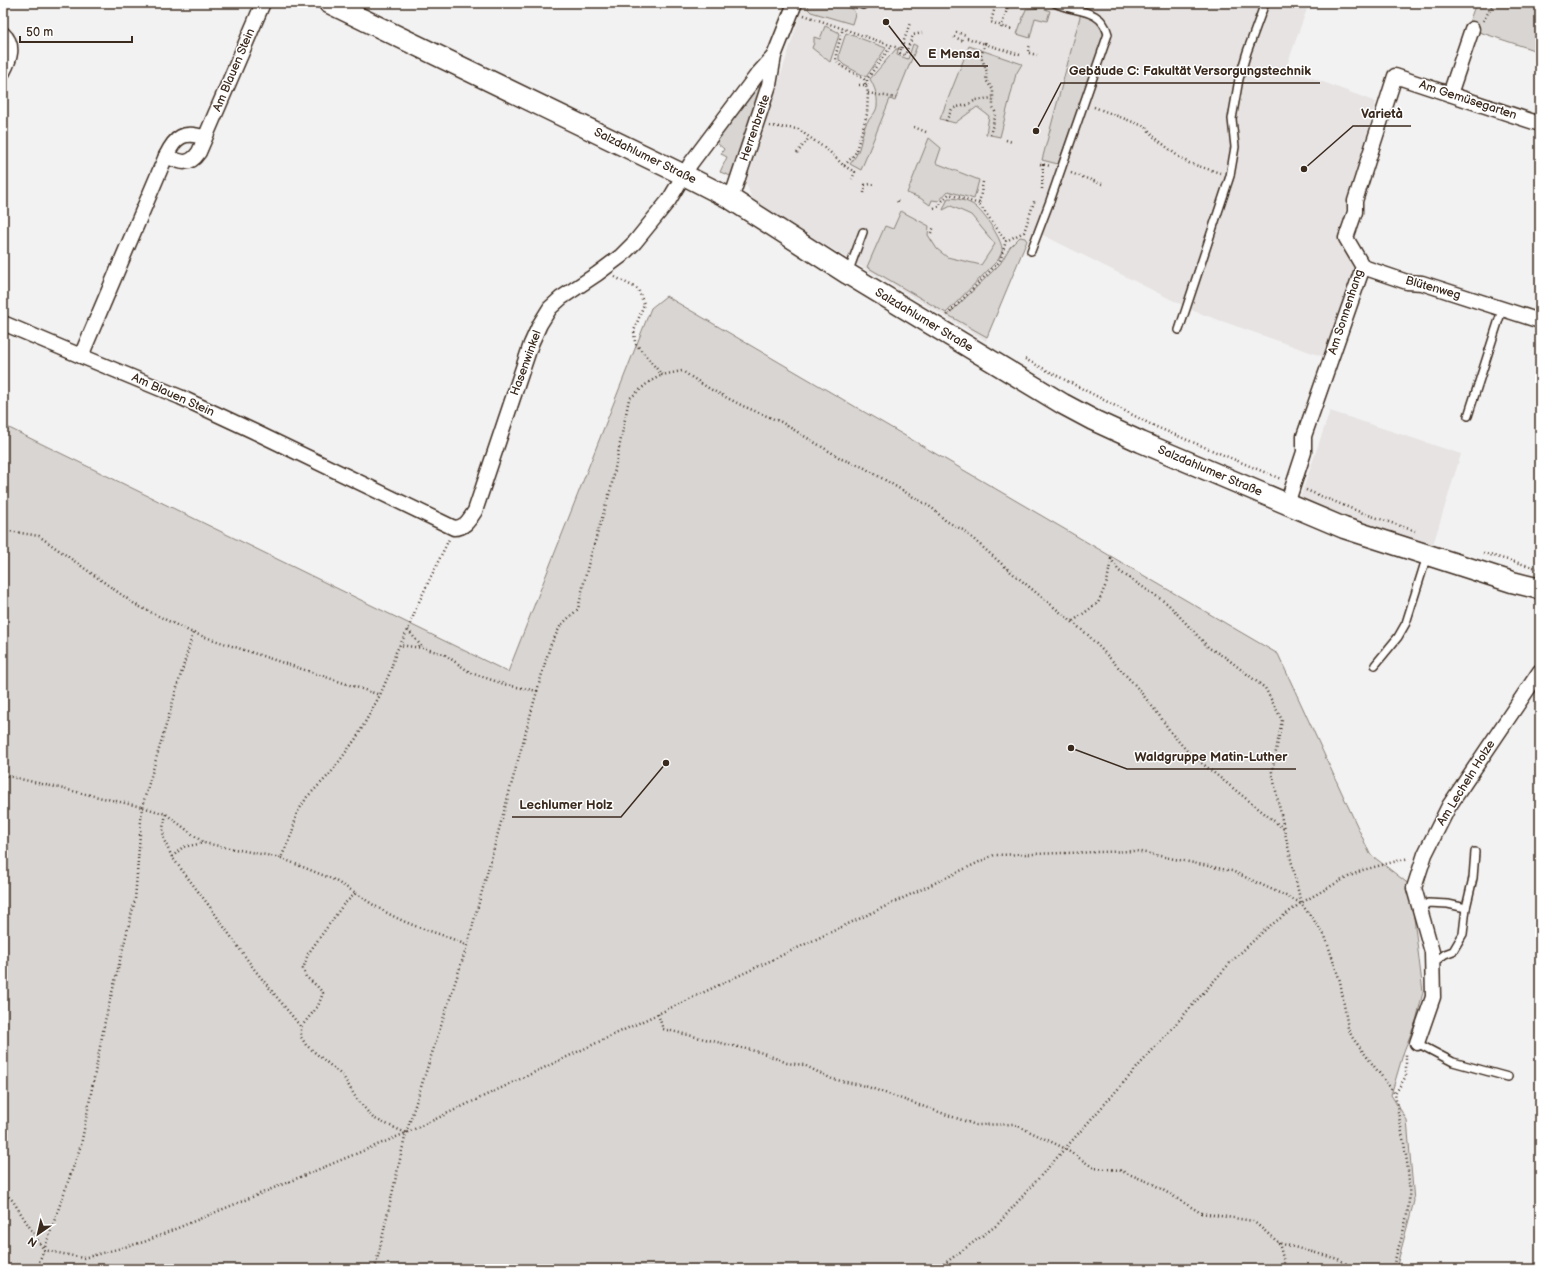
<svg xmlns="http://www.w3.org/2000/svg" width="1543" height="1272" viewBox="0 0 1543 1272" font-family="'Balsamiq Sans',sans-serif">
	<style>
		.built { fill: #e6e3e2 }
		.green { fill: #d8d5d2; stroke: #8a8078 }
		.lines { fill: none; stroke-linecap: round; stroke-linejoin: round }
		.service-casing { stroke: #3b2a1e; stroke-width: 10 }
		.minor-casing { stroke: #3b2a1e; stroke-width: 17 }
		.secondary-casing { stroke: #3b2a1e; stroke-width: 23 }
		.path { stroke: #3b2a1e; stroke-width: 2.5; stroke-dasharray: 1 3; stroke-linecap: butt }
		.service { stroke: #fff; stroke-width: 7 }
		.minor { stroke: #fff; stroke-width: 14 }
		.secondary { stroke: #fff; stroke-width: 20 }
		.labels { text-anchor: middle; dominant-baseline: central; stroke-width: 3; stroke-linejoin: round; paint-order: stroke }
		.street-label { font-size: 12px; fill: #3b2a1e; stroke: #fff }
		.leader { fill: none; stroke: #3b2a1e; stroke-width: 1.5 }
		.callout-dot { fill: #3b2a1e; stroke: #fff; stroke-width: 1.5 }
		.callout-label { font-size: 13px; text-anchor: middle; font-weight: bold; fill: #3b2a1e; stroke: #fff; stroke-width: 3; stroke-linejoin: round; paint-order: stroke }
	</style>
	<rect width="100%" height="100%" fill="#f3f2f2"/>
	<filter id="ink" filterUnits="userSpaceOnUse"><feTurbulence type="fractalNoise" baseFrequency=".025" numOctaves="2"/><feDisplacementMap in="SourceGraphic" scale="8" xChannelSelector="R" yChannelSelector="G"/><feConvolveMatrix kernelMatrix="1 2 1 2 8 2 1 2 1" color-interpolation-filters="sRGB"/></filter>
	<g filter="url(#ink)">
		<g class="built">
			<path d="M 804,3 L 1309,3 L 1286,68 L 1376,102 L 1338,237 L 1356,267 L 1327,358 L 1196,312 L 1039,233 L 1035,243 L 1027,241 L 986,341 L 760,206 L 751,197 L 746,183 Z"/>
			<path d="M 1330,411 L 1461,454 L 1432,548 L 1299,501 Z"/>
		</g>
		<g class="green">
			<path d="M 809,3 L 833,3 L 853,9 L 855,14 L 852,24 L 811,12 L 808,9 Z"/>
			<path d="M 1476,3 L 1540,3 L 1540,52 L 1467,28 Z"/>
			<path d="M 1043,8 L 1050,11 L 1047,21 L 1035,18 L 1030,38 L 1017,34 L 1026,9 Z"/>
			<path d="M 1081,13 L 1098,20 L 1104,36 L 1058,164 L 1042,160 Z"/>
			<path d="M 825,26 L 838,32 L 839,35 L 830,62 L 812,48 L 814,43 L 814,37 L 820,39 Z"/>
			<path d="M 846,33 L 886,48 L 866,77 L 844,65 L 839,60 L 839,54 Z"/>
			<path d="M 913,44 L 917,46 L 896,98 L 895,101 L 890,99 L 861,170 L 850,164 C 863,149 859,140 866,124 C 869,118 876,114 877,106 C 878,96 875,88 870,79 L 896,49 L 898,49 L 897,55 L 908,59 Z"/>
			<path d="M 969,46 L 1022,64 L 1016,74 L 1000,137 L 986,134 L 989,116 L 977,107 L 955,123 L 940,119 Z"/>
			<path d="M 760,87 L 762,89 L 736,178 L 720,172 L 727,157 L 721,154 L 724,149 L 717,143 L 717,140 L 757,88 Z"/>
			<path d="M 929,138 L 941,148 L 936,163 L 979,180 L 974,199 L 948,191 L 939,201 L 932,200 L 930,205 L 920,198 L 907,193 Z"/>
			<path d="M 948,198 C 956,198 964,200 972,204 C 982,210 1000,236 1002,248 C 1003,252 1000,256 998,260 L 946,313 L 867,267 L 885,226 L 893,229 L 901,211 L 929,226 L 928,235 L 937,249 L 947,257 L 981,265 L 995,244 L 971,215 L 951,206 L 943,210 Z"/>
			<path d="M 1020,237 L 1025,238 L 1027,241 L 987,337 L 948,315 L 1000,264 L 1010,247 Z"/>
			<path d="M 666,296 L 1278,654 L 1370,854 L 1410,885 L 1423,992 L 1416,1021 L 1404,1051 L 1391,1095 L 1407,1120 L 1414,1201 L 1396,1269 L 3,1269 L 3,425 L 508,672 L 651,308 Z"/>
		</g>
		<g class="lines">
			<defs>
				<g id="service">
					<path d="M 856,3 L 863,5 L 863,3"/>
					<path d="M 1031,251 L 1050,201 L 1108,34 C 1101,7 1074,13 1055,3"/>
					<path d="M 848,273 L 863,232"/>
					<path d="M 1179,330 L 1230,176 L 1235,147 L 1232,119 L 1239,79 L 1247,52 L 1265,3"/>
					<path d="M 1468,416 L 1502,310"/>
					<path d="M 1375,665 L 1398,637 L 1406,623 L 1427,556"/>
					<path d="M 1420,909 L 1428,903 L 1448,904 L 1466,908"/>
					<path d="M 1433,963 L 1445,954 L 1453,951 L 1463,934 L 1466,908 L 1473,878 L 1475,852"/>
					<path d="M 1417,1043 L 1453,1062 L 1508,1077"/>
				</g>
				<g id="minor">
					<path d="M 3,34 C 15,45 10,59 3,72"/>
					<path d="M 1450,94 L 1472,29"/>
					<path d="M 205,138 C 184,130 175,137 166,156 C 180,162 189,167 199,152 L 263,3"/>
					<path d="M 166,156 L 81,356 L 180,397 L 253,431 L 454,528 C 465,528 469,520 475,511 L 531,344 L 540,324 L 550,308 L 561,298 L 597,274 L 621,256 L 635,242 L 669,200 L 691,163 L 757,75 L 774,56"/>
					<path d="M 731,199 L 769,85 L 774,56 L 795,3"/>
					<path d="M 1363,267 L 1407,282 L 1422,283 L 1540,321"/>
					<path d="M 3,323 L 81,356"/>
					<path d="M 1287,504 L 1304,452 L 1304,436 L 1363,267 L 1346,238 L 1355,212 L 1355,201 L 1395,76 L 1540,124"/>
					<path d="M 1417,1043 L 1433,997 L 1432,952 L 1414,888 L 1425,854 L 1449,806 L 1540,671"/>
				</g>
				<path id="secondary" d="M 329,3 L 684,175 L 731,199 L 848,274 L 1063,404 L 1093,420 L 1141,442 L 1344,528 L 1512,582 L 1540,589"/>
			</defs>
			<use href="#service" class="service-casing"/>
			<use href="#minor" class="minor-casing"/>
			<use href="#secondary" class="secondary-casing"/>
			<g class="path">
				<path d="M 996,3 L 991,22 L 1013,30"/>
				<path d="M 1022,3 L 1027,5 L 1045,5"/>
				<path d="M 804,15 L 901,49 L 910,23"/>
				<path d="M 1483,21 L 1494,3"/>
				<path d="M 1001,28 L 1009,3"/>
				<path d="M 956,32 L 966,35"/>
				<path d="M 954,37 L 964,41"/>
				<path d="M 967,38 L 985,44 L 986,40"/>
				<path d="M 901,49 L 900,53 L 905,55 L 913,35 L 922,33"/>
				<path d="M 1028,51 L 1030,45"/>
				<path d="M 1029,53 L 1037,55"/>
				<path d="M 859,85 L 867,85 L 867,79 L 892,45"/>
				<path d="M 868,93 L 896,98"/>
				<path d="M 1094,107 L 1146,127 L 1153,136 L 1179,157 L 1189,163 L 1220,173"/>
				<path d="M 946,121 L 952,109 L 957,107 L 967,105 L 976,100 L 993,98"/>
				<path d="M 770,126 L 798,129 L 830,152 L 844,166 L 855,154 L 867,114 L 868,93 L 864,79 L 841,66 L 836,60 L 836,54 L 843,28"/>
				<path d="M 914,127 L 926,132"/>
				<path d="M 990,135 L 996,114 L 993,107 L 993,90 L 986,80 L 987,72 L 982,59 L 981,56 L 985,44 L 1020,55"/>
				<path d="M 1006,140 L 1012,142"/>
				<path d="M 797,153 L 809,138"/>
				<path d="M 1040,164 L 1051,166"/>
				<path d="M 844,166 L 855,172 L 852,179"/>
				<path d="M 1071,173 L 1102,184"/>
				<path d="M 983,182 L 979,204 L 1006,241"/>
				<path d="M 1042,189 L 1043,164"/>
				<path d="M 864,193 L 865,185 L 871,184 L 876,185"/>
				<path d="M 897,201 L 899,203"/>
				<path d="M 934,208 L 940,206 L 942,201 L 949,194 L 979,204"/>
				<path d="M 931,233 L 934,227"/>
				<path d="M 615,277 L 638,289 L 644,304 L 634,331 L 635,343 L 662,375 L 682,371 L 710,389 L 743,406 L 781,422 L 842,459 L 863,467 L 932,508 L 946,521 L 963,530 L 1011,572 L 1088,635 L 1135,685 L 1159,715 L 1172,734 L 1188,752 L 1284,829 L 1301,903 L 1325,936 L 1340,981 L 1348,1028 L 1352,1037 L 1395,1094"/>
				<path d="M 947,315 L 1000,261 L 1006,241 L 1024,232 L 1035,199"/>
				<path d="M 1025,359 L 1154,426 L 1281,479"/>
				<path d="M 1306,490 L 1360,512 L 1415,531"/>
				<path d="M 3,530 L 39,536 L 136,605 L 193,633 L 380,695"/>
				<path d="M 1483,553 L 1540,569"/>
				<path d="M 1073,621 L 1098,603 L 1107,582 L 1111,559 L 1119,571 L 1168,604 L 1209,648 L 1225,657 L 1265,688 L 1282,720 L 1272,772 L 1284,829"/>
				<path d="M 408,630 L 422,647"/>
				<path d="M 537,691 L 550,646 L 561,625 L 578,609 L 588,565 L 611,488 L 629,399 L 649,382 L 662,375"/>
				<path d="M 3,775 L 142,807 L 166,814 L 204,843 L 281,858 L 292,833 L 297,813 L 307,797 L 330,774 L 357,737 L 380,695 L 390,672 L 396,652 L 408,630 L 417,606 L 449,539"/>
				<path d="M 166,814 L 163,828 L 164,840 L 172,857 L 210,907 L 254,969 L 301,1027"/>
				<path d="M 172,857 L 183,847 L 204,843"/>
				<path d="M 281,858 L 332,879 L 356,893 L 343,905 L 308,954 L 303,969 L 306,977 L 317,986 L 323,993 L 318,1006 L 301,1027 L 301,1037 L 306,1045 L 343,1076 L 356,1098 L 373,1118 L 406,1133"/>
				<path d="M 356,893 C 375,907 396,919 418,927 C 435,933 451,937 467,946"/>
				<path d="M 658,1014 L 663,1029 L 763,1053 L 787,1063 L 804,1065 L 832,1079 L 865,1086 L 976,1125 L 1014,1124 L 1064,1148 L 1094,1168 L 1119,1170 L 1153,1184 L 1201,1213 L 1253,1221 L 1279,1243 L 1338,1259 L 1356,1269"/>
				<path d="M 3,1191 L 13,1201 L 44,1250 L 83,1258 L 144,1242 L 406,1133 L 994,855 L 1136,851 L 1232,871 L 1301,903"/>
				<path d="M 1279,1243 L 1284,1262 L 1284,1269"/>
				<path d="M 36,1269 L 44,1250 L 81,1145 L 105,1021 L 135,900 L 142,807 L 193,633"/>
				<path d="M 375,1269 L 406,1133 L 467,946 L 537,691 L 507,685 L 471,673 L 444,654 L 423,648 L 399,645"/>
				<path d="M 937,1269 L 997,1225 L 1230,963 L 1267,928 L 1301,903 L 1340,881 L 1363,870 L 1409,858"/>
				<path d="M 1391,1269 L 1394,1263 C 1400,1242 1407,1222 1409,1200 C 1411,1166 1400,1128 1395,1094 L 1406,1076 L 1406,1052"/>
			</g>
			<use href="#service" class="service"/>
			<use href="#minor" class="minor"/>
			<use href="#secondary" class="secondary"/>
		</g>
	</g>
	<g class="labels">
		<g class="street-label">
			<text transform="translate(234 70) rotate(-67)">Am Blauen Stein</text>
			<text transform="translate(1468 100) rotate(18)">Am Gemüsegarten</text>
			<text transform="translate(755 128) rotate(-71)">Herrenbreite</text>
			<text transform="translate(645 156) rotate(26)">Salzdahlumer Straße</text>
			<text transform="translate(1433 288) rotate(16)">Blütenweg</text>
			<text transform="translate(1346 312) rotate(-72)">Am Sonnenhang</text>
			<text transform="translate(924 320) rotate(31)">Salzdahlumer Straße</text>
			<text transform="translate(526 363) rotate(-70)">Hasenwinkel</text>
			<text transform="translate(173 395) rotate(24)">Am Blauen Stein</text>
			<text transform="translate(1210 471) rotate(23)">Salzdahlumer Straße</text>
			<text transform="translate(1466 783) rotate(-58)">Am Lecheln Holze</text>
		</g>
	</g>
	<path class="leader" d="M886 22L920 66H988M1036 131L1061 83H1320M1304 169L1353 126H1411M1071 748L1127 769H1296M666 763L621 817H512"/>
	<g class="callout-dot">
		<circle cx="886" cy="22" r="4"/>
		<circle cx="1036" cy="131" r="4"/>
		<circle cx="1304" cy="169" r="4"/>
		<circle cx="1071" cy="748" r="4"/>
		<circle cx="666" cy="763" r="4"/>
	</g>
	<g class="callout-label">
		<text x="954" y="58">E Mensa</text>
		<text x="1190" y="75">Gebäude C: Fakultät Versorgungstechnik</text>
		<text x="1382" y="118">Varietà</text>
		<text x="1211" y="761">Waldgruppe Matin-Luther</text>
		<text x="566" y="809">Lechlumer Holz</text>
	</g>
	<rect width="1543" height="1272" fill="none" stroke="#fff" stroke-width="16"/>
	<rect x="8" y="8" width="1527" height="1256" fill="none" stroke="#3b2a1e" stroke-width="1.5" filter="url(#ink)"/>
	<g transform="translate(38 1234) rotate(214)" stroke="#ffffff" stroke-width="3" paint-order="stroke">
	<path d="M0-3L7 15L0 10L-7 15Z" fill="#3b2a1e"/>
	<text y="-6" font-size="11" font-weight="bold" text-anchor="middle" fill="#3b2a1e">N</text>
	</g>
	<path d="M20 36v6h112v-6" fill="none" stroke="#3b2a1e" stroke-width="2"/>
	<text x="26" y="36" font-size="12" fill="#3b2a1e" stroke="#ffffff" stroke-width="3" paint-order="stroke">50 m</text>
</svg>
